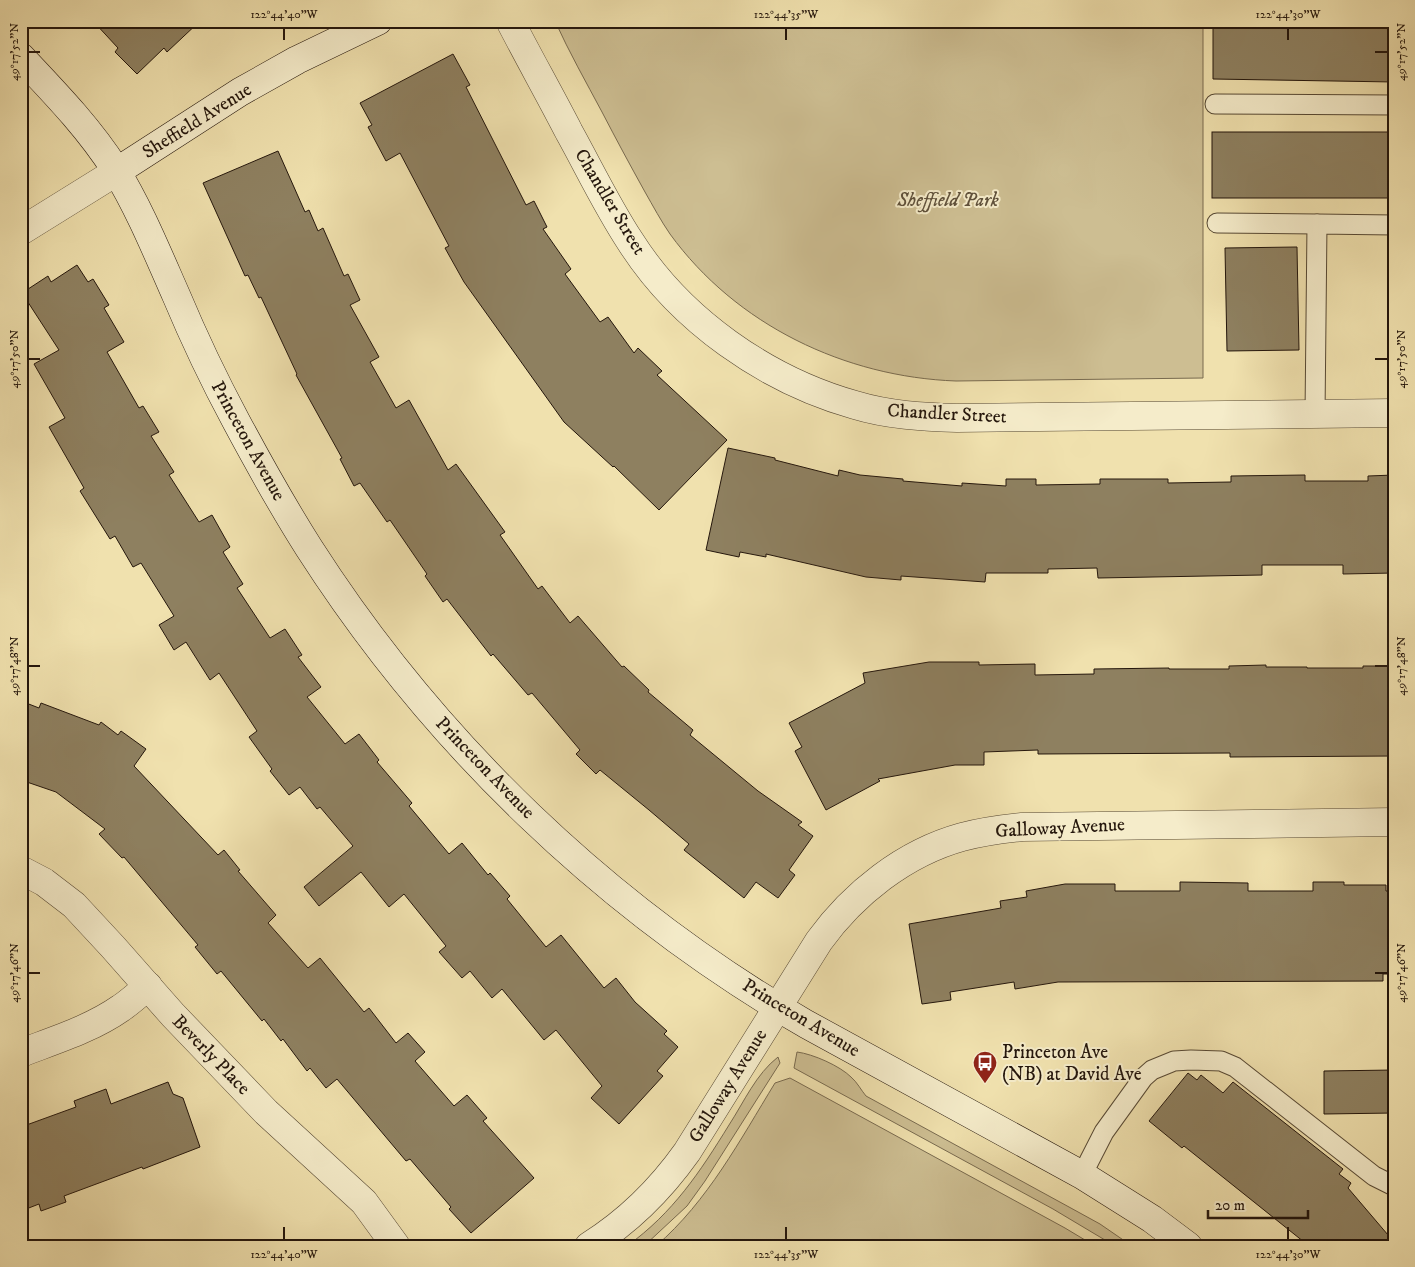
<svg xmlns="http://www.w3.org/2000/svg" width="1415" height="1267" viewBox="0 0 1415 1267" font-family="'IM FELL DW Pica',serif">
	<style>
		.green { fill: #cdbe92; stroke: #786a4f }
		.building { fill: #8e8060; stroke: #24160c }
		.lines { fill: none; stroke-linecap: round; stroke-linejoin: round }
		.lane-casing { stroke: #574934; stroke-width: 21 }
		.street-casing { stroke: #574934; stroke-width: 29 }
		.secondary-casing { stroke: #24160c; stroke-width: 29 }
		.lane { stroke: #f5ecca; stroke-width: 19 }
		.street { stroke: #f5ecca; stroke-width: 28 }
		.secondary { stroke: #f5ecca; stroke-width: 28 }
		.ticks { fill: none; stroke: #24160c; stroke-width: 2 }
		.labels { text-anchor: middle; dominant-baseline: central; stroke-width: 4; stroke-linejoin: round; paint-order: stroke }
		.street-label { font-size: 19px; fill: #24160c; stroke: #f5ecca }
		.park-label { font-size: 19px; font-style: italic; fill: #5f513b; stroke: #f5ecca }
		.poi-label { font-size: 19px; fill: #24160c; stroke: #f5ecca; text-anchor: start }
		.neatline { fill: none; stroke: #24160c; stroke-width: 2 }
		.ticks-label { font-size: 12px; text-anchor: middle; fill: #24160c }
	</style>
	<rect width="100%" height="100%" fill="#f0e1ae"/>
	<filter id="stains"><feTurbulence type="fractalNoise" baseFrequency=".004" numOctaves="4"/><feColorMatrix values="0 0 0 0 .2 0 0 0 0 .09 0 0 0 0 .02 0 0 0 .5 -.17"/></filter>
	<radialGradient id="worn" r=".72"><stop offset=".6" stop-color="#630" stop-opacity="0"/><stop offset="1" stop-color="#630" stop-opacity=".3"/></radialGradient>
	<g class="green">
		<path d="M 555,21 L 1203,21 L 1203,378 L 956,381 C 845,377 736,325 670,234 C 661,221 653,206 645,192 C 630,165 616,139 602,112 C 586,82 569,52 555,21 Z"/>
		<path d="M 797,1052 C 813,1054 840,1066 851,1077 C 857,1082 861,1090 866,1096 L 1069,1207 L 1100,1224 L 1132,1246 L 1115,1246 L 1053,1209 L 794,1068 Z"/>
		<path d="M 778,1057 L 780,1063 L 705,1181 L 687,1206 L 644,1246 L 627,1246 C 673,1213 700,1172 729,1125 C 744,1102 756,1074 778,1057 Z"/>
		<path d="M 790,1078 L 1065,1228 L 1095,1246 L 892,1246 L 879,1244 L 850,1246 L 656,1246 C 708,1201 740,1140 775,1083 Z"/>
	</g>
	<g class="building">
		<path d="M 93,21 L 200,21 L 167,52 L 164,48 L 137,74 L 115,52 L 118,48 Z"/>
		<path d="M 1213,21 L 1394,21 L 1394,82 L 1213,79 Z"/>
		<path d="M 453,54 L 470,85 L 466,87 L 526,205 L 534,201 L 547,227 L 543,229 L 571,269 L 565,274 L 600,322 L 608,317 L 634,353 L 638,348 L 662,371 L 657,375 L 727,440 L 659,510 L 614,466 L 613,467 L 564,422 L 464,282 L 445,248 L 449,246 L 400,153 L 386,161 L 368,127 L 372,125 L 360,103 Z"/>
		<rect x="1212" y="132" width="182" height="66"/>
		<path d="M 278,151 L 305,212 L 309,210 L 318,231 L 323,228 L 344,276 L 348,274 L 360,300 L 350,305 L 379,357 L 370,362 L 396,408 L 409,400 L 448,470 L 456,464 L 505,532 L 500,535 L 538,589 L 542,586 L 570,623 L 578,616 L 622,667 L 624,666 L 649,690 L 648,692 L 693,730 L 690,735 L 758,791 L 802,822 L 798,825 L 813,836 L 789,870 L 795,875 L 778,898 L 756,882 L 744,898 L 684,850 L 689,844 L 649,810 L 600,770 L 596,774 L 576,754 L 580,750 L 532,693 L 528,695 L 493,654 L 491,656 L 447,599 L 443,602 L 425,576 L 427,574 L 390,520 L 387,522 L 360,483 L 354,486 L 340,459 L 342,458 L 296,375 L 297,374 L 261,297 L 259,298 L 248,275 L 245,276 L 203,183 Z"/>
		<path d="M 1297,247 L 1299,350 L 1227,351 L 1225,248 Z"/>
		<path d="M 77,265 L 88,282 L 93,279 L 109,305 L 104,308 L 124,342 L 107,352 L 139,408 L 143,406 L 159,432 L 151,436 L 174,472 L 169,475 L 199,522 L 212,515 L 230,547 L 223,552 L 243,584 L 237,588 L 270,638 L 285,629 L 302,655 L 298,657 L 321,687 L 307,697 L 345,744 L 359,734 L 379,760 L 377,762 L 412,803 L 409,806 L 449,854 L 462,843 L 488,875 L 490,873 L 510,896 L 507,899 L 546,947 L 561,935 L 604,988 L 616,978 L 635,1002 L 667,1031 L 664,1034 L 678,1047 L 657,1071 L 663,1076 L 619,1124 L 591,1098 L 602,1086 L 556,1030 L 544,1040 L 502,989 L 492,998 L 470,971 L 462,978 L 439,952 L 446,946 L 404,894 L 389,907 L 361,872 L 319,906 L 304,887 L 353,846 L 320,807 L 317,809 L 300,787 L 289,795 L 270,771 L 272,769 L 249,737 L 257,731 L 219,673 L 210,680 L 186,642 L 174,650 L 159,625 L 174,616 L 141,563 L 133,567 L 115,536 L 110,539 L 80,491 L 84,488 L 49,427 L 65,418 L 34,364 L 59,350 L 22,293 L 48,276 L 51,282 Z"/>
		<path d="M 728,448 L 775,458 L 775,460 L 838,476 L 839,470 L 860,475 L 903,479 L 903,481 L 962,486 L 962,483 L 1006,486 L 1006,479 L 1036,479 L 1036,485 L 1100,484 L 1100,479 L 1168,479 L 1168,483 L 1231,482 L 1231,476 L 1305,475 L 1305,481 L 1368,481 L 1368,476 L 1394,475 L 1394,573 L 1343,574 L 1343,565 L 1262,565 L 1262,575 L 1098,578 L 1097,568 L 1048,569 L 1048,573 L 986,573 L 985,582 L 901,576 L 901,580 L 866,577 L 766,554 L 766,557 L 740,552 L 739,557 L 706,550 Z"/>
		<path d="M 929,662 L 979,662 L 979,665 L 1035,664 L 1035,675 L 1094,674 L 1094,669 L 1169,668 L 1169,669 L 1229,669 L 1229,666 L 1266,665 L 1266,667 L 1307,667 L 1307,668 L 1363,668 L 1363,666 L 1394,666 L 1394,756 L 1230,757 L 1230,753 L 1038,754 L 1038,750 L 984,752 L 984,765 L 955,765 L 878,779 L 880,781 L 826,810 L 795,751 L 802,747 L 789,723 L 865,683 L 863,673 Z"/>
		<path d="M 21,701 L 39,708 L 41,703 L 99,725 L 101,722 L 118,735 L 121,731 L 146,749 L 134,766 L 218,855 L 224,850 L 240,870 L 238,871 L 276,915 L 268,923 L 308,968 L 320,958 L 364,1012 L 369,1008 L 396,1043 L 408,1033 L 425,1052 L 415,1061 L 454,1106 L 467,1095 L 487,1118 L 483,1121 L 534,1178 L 471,1233 L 449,1209 L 451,1207 L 410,1159 L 406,1161 L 337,1079 L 326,1088 L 310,1068 L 307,1071 L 283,1039 L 281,1041 L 264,1019 L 262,1021 L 221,971 L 217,974 L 195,947 L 198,945 L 124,857 L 122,858 L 99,834 L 105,829 L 56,792 L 21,780 Z"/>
		<path d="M 1180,882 L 1248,883 L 1248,891 L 1313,891 L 1313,882 L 1344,882 L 1344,885 L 1386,885 L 1386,891 L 1394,891 L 1394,974 L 1383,974 L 1383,981 L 1058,982 L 1015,989 L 1014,982 L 950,992 L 951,1000 L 922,1004 L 909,924 L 1001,908 L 1000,901 L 1027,897 L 1026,891 L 1065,884 L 1115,884 L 1115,891 L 1180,891 Z"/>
		<path d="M 1394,1070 L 1394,1113 L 1324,1114 L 1324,1071 Z"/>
		<path d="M 1188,1073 L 1197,1080 L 1201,1075 L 1223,1093 L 1233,1082 L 1343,1169 L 1339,1174 L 1351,1183 L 1348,1188 L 1394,1242 L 1394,1246 L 1309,1246 L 1184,1146 L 1182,1148 L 1149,1121 Z"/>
		<path d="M 168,1082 L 173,1094 L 183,1098 L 200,1147 L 143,1169 L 142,1167 L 64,1196 L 66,1202 L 41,1211 L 39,1204 L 21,1211 L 21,1127 L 76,1107 L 74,1101 L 106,1089 L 111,1104 Z"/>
	</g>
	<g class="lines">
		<defs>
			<g id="lane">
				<path d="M 1215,104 L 1394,105"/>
				<path d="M 1217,223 L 1317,224"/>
				<path d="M 1315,415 L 1317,224 L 1394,225"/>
				<path d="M 1082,1175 L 1104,1132 L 1143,1078 L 1152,1070 L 1174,1061 L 1191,1060 L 1221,1061 L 1235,1067 L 1374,1176 L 1394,1186"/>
			</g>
			<g id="street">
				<path d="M 510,21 C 529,58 550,95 569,132 C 589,168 607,206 630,241 C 680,320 766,380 855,405 C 888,415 922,417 957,418 L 1394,413"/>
				<path d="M 21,231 L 116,172"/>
				<path d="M 21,870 L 44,882 L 74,905 L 113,947 L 173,1015 L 266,1112 L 364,1202 L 396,1246"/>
				<path d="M 21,1053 C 55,1040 91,1029 121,1008 C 130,1002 139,994 148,986"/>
				<path d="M 589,1246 C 629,1221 660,1190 687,1152 L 819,941 C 853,894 904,853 962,837 C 981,832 1002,829 1022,827 L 1394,822"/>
			</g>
			<g id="secondary">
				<path d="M 21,57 C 54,92 89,128 115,169 C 139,208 157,252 176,295 C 194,338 214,380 236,421 C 259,464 283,507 309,548 C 434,743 606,908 806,1024 L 1082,1175 L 1152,1219 L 1188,1246"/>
				<path d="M 116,172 L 240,92 L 297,60 L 378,21"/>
			</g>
		</defs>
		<use href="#lane" class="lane-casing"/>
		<use href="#street" class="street-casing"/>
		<use href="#secondary" class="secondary-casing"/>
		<use href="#lane" class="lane"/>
		<use href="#street" class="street"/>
		<use href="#secondary" class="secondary"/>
	</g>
	<path class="ticks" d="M 284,28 L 284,40M 786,28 L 786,40M 1288,28 L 1288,40M 28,52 L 40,52M 1375,52 L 1388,52M 28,359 L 40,359M 1375,359 L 1388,359M 28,666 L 40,666M 1375,666 L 1388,666M 28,973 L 40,973M 1375,973 L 1388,973M 284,1227 L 284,1240M 786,1227 L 786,1240M 1288,1227 L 1288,1240"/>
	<defs>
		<symbol id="bus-pin" viewBox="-11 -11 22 30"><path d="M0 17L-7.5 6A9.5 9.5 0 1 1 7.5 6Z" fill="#8f2418" stroke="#f5ecca"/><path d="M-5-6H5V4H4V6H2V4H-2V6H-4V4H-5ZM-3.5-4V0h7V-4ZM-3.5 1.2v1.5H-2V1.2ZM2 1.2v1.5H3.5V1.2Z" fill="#fff"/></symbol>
	</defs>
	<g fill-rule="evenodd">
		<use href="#bus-pin" x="971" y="1049" width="28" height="38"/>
	</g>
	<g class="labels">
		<g class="street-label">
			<text transform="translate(197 121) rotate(-32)">Sheffield Avenue</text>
			<text transform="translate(610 202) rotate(59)">Chandler Street</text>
			<text transform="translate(947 414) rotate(3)">Chandler Street</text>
			<text transform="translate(248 441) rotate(61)">Princeton Avenue</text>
			<text transform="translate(485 768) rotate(46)">Princeton Avenue</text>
			<text transform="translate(1060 828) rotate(-3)">Galloway Avenue</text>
			<text transform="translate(801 1018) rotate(31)">Princeton Avenue</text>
			<text transform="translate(211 1055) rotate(46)">Beverly Place</text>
			<text transform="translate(728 1086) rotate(-58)">Galloway Avenue</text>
		</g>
		<g class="park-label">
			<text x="948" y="200">Sheffield Park</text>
		</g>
		<g class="poi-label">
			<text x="1002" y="1052">Princeton Ave<tspan x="1002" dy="22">(NB) at David Ave</tspan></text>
		</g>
	</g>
	<rect width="1415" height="1267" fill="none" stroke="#f0e1ae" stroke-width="55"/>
	<path d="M1208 1210v8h100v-8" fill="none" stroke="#24160c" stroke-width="2.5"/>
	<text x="1215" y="1210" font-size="15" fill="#24160c" stroke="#f5ecca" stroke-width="4" paint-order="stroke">20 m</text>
	<rect x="28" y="28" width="1360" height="1212" class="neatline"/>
	<g class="ticks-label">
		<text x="284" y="18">122°44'40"W</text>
		<text x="786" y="18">122°44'35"W</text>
		<text x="1288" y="18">122°44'30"W</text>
		<text transform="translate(14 52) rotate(-90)" y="4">49°17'52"N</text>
		<text transform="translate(1401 52) rotate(-90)" y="4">49°17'52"N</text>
		<text transform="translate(14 359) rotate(-90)" y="4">49°17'50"N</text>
		<text transform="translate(1401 359) rotate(-90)" y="4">49°17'50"N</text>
		<text transform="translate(14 666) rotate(-90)" y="4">49°17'48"N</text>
		<text transform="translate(1401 666) rotate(-90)" y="4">49°17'48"N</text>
		<text transform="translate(14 973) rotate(-90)" y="4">49°17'46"N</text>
		<text transform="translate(1401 973) rotate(-90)" y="4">49°17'46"N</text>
		<text x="284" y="1258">122°44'40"W</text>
		<text x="786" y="1258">122°44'35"W</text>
		<text x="1288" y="1258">122°44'30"W</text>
	</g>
	<rect width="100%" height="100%" filter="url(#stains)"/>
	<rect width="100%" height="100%" fill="url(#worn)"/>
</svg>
